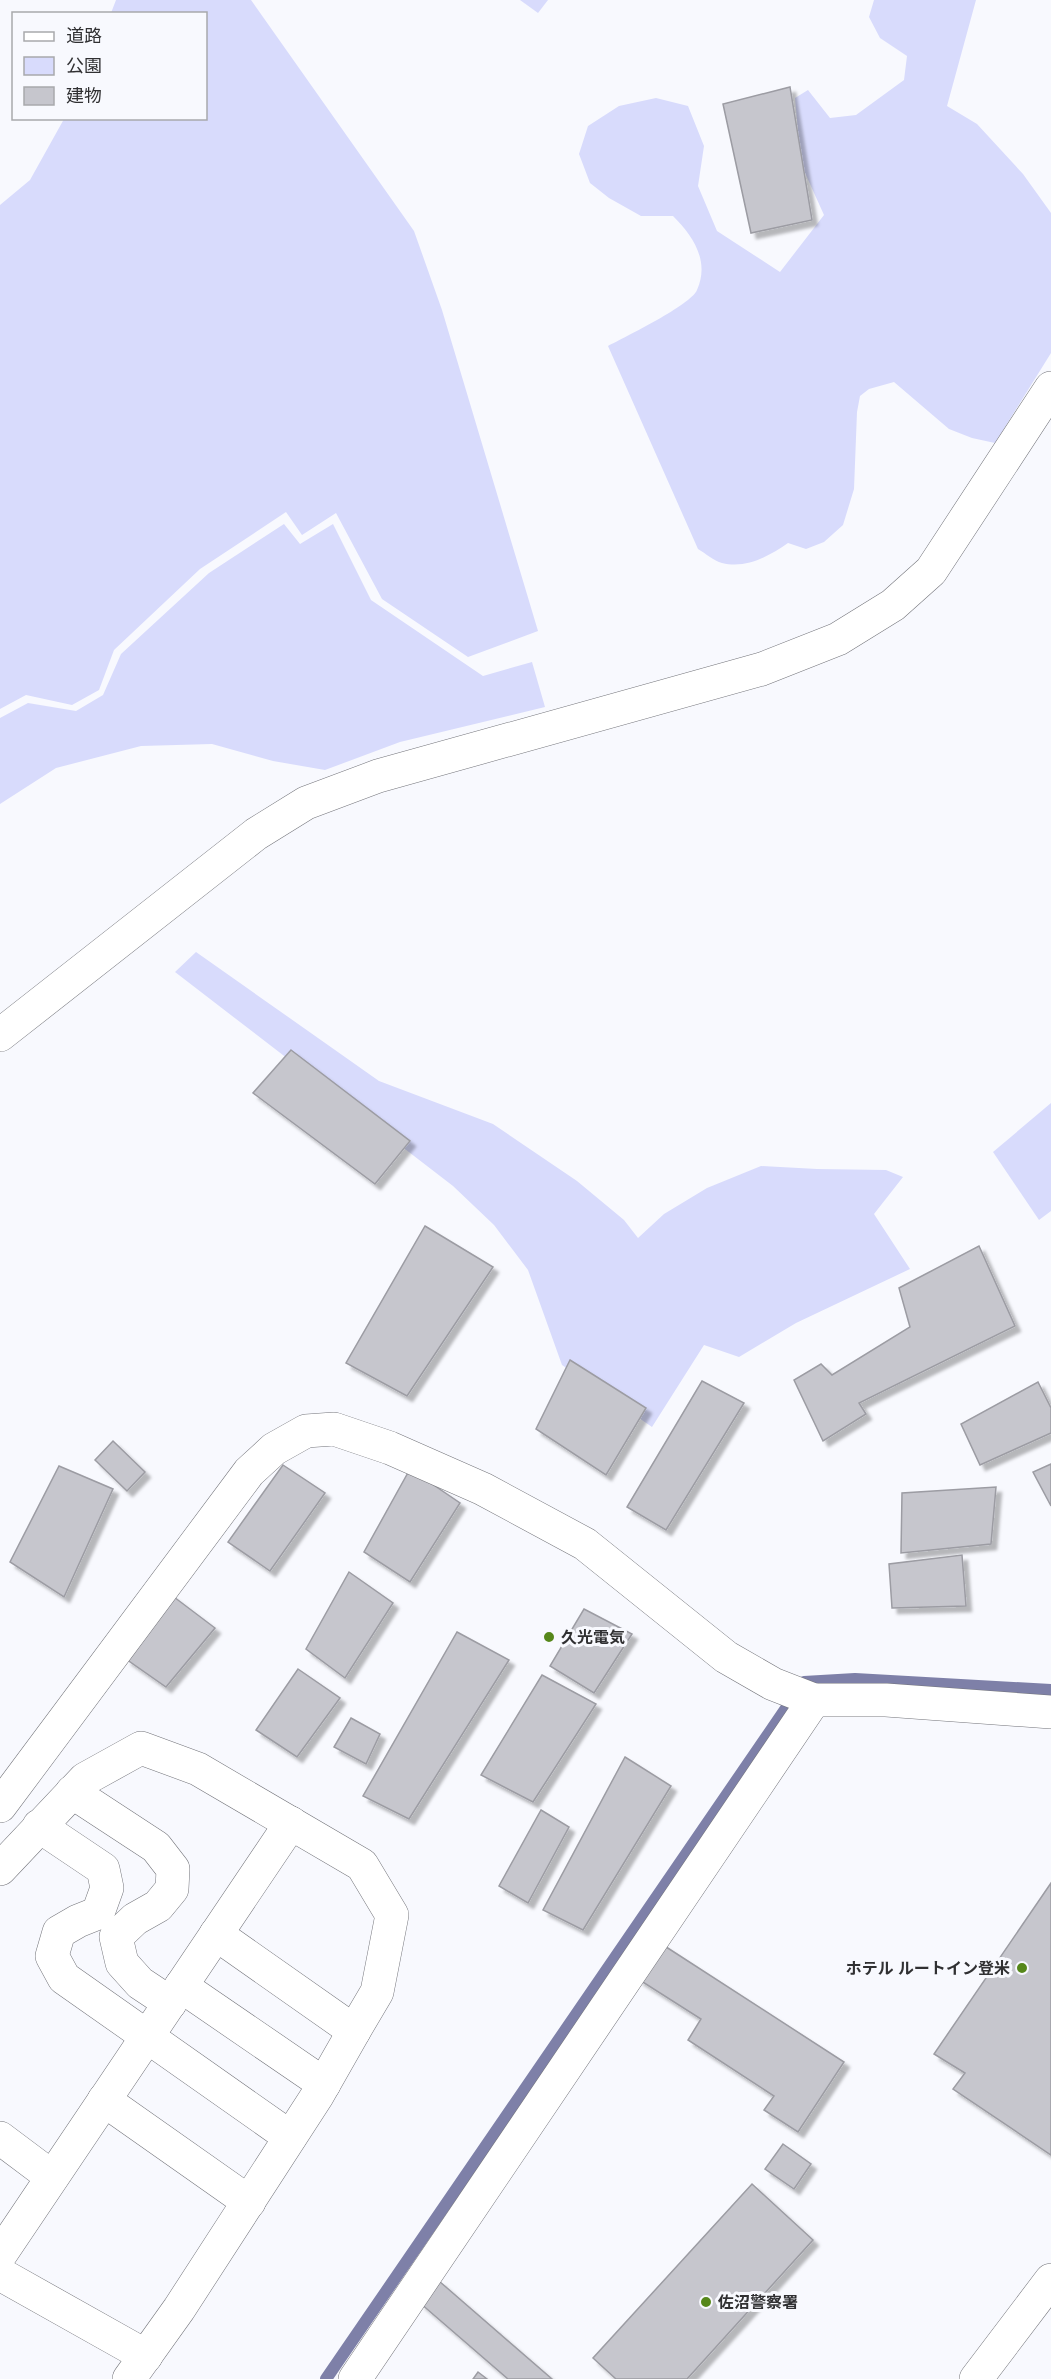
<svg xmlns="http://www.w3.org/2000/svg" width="1051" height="2379" viewBox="0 0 1051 2379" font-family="'Open Sans','Noto Sans JP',sans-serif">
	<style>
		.green { fill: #d8dbfc }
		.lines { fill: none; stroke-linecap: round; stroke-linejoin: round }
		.stream { stroke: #7e80a8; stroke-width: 12 }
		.building { fill: #c6c6cd; stroke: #9c9ca3; stroke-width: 1.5; filter: url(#shadow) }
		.minor-casing { stroke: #74757b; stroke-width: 34 }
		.minor { stroke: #fff; stroke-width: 33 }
		.poi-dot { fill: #56871a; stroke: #f8f9fe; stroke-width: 2 }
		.labels { text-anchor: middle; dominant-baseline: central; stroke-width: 6; stroke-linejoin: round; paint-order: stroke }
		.poi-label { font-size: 16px; font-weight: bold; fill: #303032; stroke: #f8f9fe; text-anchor: start }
	</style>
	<defs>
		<filter id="shadow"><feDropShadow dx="5.5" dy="5.5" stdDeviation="1.5" flood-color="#0004"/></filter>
	</defs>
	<rect width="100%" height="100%" fill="#f8f9fe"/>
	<g class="green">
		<path d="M 116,0 L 251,0 L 414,231 L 442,310 L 538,631 L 468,657 L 382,599 L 336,513 L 302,535 L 286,512 L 200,569 L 114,650 L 99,690 L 72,705 L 26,695 L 0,709 L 0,205 L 30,180 L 64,119 L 206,118 L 206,14 L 111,13 Z"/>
		<path d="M 520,0 L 548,0 L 538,13 Z"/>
		<path d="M 874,0 L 976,0 L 947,106 L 977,124 L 1023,174 L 1051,213 L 1051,353 L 995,443 L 972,438 L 949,429 L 894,382 L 869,389 L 860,396 L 857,412 L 854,489 L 843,525 L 824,542 L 806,549 L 788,543 C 769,556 747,569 722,563 C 714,561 705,553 698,549 L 608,346 C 625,337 691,305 697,290 C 710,261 693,236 673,216 L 641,216 L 609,198 L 590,183 L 579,154 L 588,126 L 619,106 L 656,98 L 688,106 L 704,146 L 698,186 L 717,231 L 780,272 L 824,215 L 801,164 L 795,98 L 808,90 L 830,118 L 856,115 L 904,80 L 907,56 L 880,38 L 869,17 Z"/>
		<path d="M 284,524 L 300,544 L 333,524 L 371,600 L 483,676 L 532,662 L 545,707 L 400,742 L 325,770 L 273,761 L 212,744 L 141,746 L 56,768 L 0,804 L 0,718 L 28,703 L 76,711 L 103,695 L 121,654 L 209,573 Z"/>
		<path d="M 196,952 L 379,1081 L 493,1124 L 577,1181 L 624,1220 L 638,1238 L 664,1214 L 707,1188 L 761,1166 L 817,1169 L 886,1170 L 903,1177 L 874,1214 L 910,1269 L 796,1323 L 739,1357 L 704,1345 L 652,1427 L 562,1365 L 528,1270 L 494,1225 L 453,1186 L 175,972 Z"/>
		<path d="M 1051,1103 L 1051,1211 L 1039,1220 L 993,1152 Z"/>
	</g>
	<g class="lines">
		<path class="stream" d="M 326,2379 L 804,1682 L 855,1679 L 1051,1690"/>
	</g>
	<g class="building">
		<path d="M 790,87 L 812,220 L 751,233 L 723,104 Z"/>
		<path d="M 291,1050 L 410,1141 L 375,1184 L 253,1093 Z"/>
		<path d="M 425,1226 L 493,1267 L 407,1396 L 346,1363 Z"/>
		<path d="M 979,1246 L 1015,1326 L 859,1403 L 866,1414 L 823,1441 L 794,1380 L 821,1364 L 832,1375 L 910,1327 L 899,1288 Z"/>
		<path d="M 570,1360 L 646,1408 L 606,1475 L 536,1429 Z"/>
		<path d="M 702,1381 L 744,1403 L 666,1530 L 627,1507 Z"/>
		<path d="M 1038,1382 L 1051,1408 L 1051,1433 L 980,1465 L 961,1424 Z"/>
		<path d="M 113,1441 L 145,1472 L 127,1491 L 95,1460 Z"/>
		<path d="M 1051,1464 L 1051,1506 L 1033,1472 Z"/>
		<path d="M 283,1465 L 325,1493 L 270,1571 L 228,1542 Z"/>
		<path d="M 59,1466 L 113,1489 L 64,1597 L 10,1562 Z"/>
		<path d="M 410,1469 L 460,1503 L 410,1582 L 364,1552 Z"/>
		<path d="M 996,1487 L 991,1544 L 901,1553 L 902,1493 Z"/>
		<path d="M 962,1555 L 966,1606 L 892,1608 L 889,1564 Z"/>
		<path d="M 349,1572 L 393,1603 L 345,1678 L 306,1649 Z"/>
		<path d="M 170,1594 L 215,1628 L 166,1687 L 126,1659 Z"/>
		<path d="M 584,1609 L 632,1634 L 594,1693 L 550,1666 Z"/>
		<path d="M 457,1632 L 509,1660 L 409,1819 L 363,1796 Z"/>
		<path d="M 298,1669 L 340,1698 L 297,1757 L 256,1730 Z"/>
		<path d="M 542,1675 L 596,1704 L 533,1802 L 481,1775 Z"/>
		<path d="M 351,1718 L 380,1734 L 366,1764 L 334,1747 Z"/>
		<path d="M 625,1757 L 671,1786 L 583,1930 L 543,1910 Z"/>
		<path d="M 541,1810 L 569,1827 L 528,1903 L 499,1886 Z"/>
		<path d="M 1051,1883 L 1051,2155 L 953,2089 L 965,2073 L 934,2054 Z"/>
		<path d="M 660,1943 L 844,2062 L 798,2132 L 764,2110 L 774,2096 L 688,2040 L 701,2019 L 638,1979 Z"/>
		<path d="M 783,2144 L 811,2164 L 794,2189 L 765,2169 Z"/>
		<path d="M 752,2184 L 813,2240 L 687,2379 L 616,2379 L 593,2358 Z"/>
		<path d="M 439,2281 L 552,2379 L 508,2379 L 420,2303 Z"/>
		<path d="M 478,2372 L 487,2379 L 473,2379 Z"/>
	</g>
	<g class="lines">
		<defs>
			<g id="minor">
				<path d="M 0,1035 L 256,834 L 306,803 L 378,776 L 762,669 L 838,639 L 893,605 L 931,571 L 1051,388"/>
				<path d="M 72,1792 L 156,1847 L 173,1869 L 172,1889 L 158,1906 L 135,1919 L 116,1937 L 122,1963 L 140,1983 L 170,2003"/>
				<path d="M 0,1806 L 249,1472 L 274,1449 L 306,1431 L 334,1429 L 390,1448 L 483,1489 L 585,1544 L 726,1657 L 773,1684 L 814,1700 L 886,1700 L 1051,1712"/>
				<path d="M 39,1826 L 103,1869 L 107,1888 L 98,1913 L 78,1921 L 59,1932 L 52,1956 L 64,1978 L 290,2137"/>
				<path d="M 0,1869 L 85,1779 L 141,1748 L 198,1769 L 362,1865 L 392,1915 L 377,1992 L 354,2031 L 317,2096 L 179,2309 L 129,2379"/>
				<path d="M 216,1934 L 354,2031"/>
				<path d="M 181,1986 L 324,2084"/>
				<path d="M 104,2100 L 249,2202"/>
				<path d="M 0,2138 L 52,2177"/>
				<path d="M 0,2255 L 291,1823"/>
				<path d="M 0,2274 L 146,2356"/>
				<path d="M 355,2379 L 814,1700"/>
				<path d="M 976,2379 L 1051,2280"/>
			</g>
		</defs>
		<use href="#minor" class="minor-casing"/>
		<use href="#minor" class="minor"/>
	</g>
	<g class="poi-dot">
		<circle cx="549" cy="1637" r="6"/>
		<circle cx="1022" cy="1968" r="6"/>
		<circle cx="706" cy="2302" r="6"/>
	</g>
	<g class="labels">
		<g class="poi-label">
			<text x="561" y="1637">久光電気</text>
			<text x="1010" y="1968" text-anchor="end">ホテル ルートイン登米</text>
			<text x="718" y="2302">佐沼警察署</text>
		</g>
	</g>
	<rect x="12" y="12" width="195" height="108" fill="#f8f9fe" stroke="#a8a9ac" stroke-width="1.5"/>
	<rect x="24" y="32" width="30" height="9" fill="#ffffff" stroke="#a8a9ac" stroke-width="1.5"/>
	<text x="66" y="42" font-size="18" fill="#303032">道路</text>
	<rect x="24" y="57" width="30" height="18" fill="#d8dbfc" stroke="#a8a9ac" stroke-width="1.5"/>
	<text x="66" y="72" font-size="18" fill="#303032">公園</text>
	<rect x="24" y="87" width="30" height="18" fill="#c6c6cd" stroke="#a8a9ac" stroke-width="1.5"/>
	<text x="66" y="102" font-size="18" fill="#303032">建物</text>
</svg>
